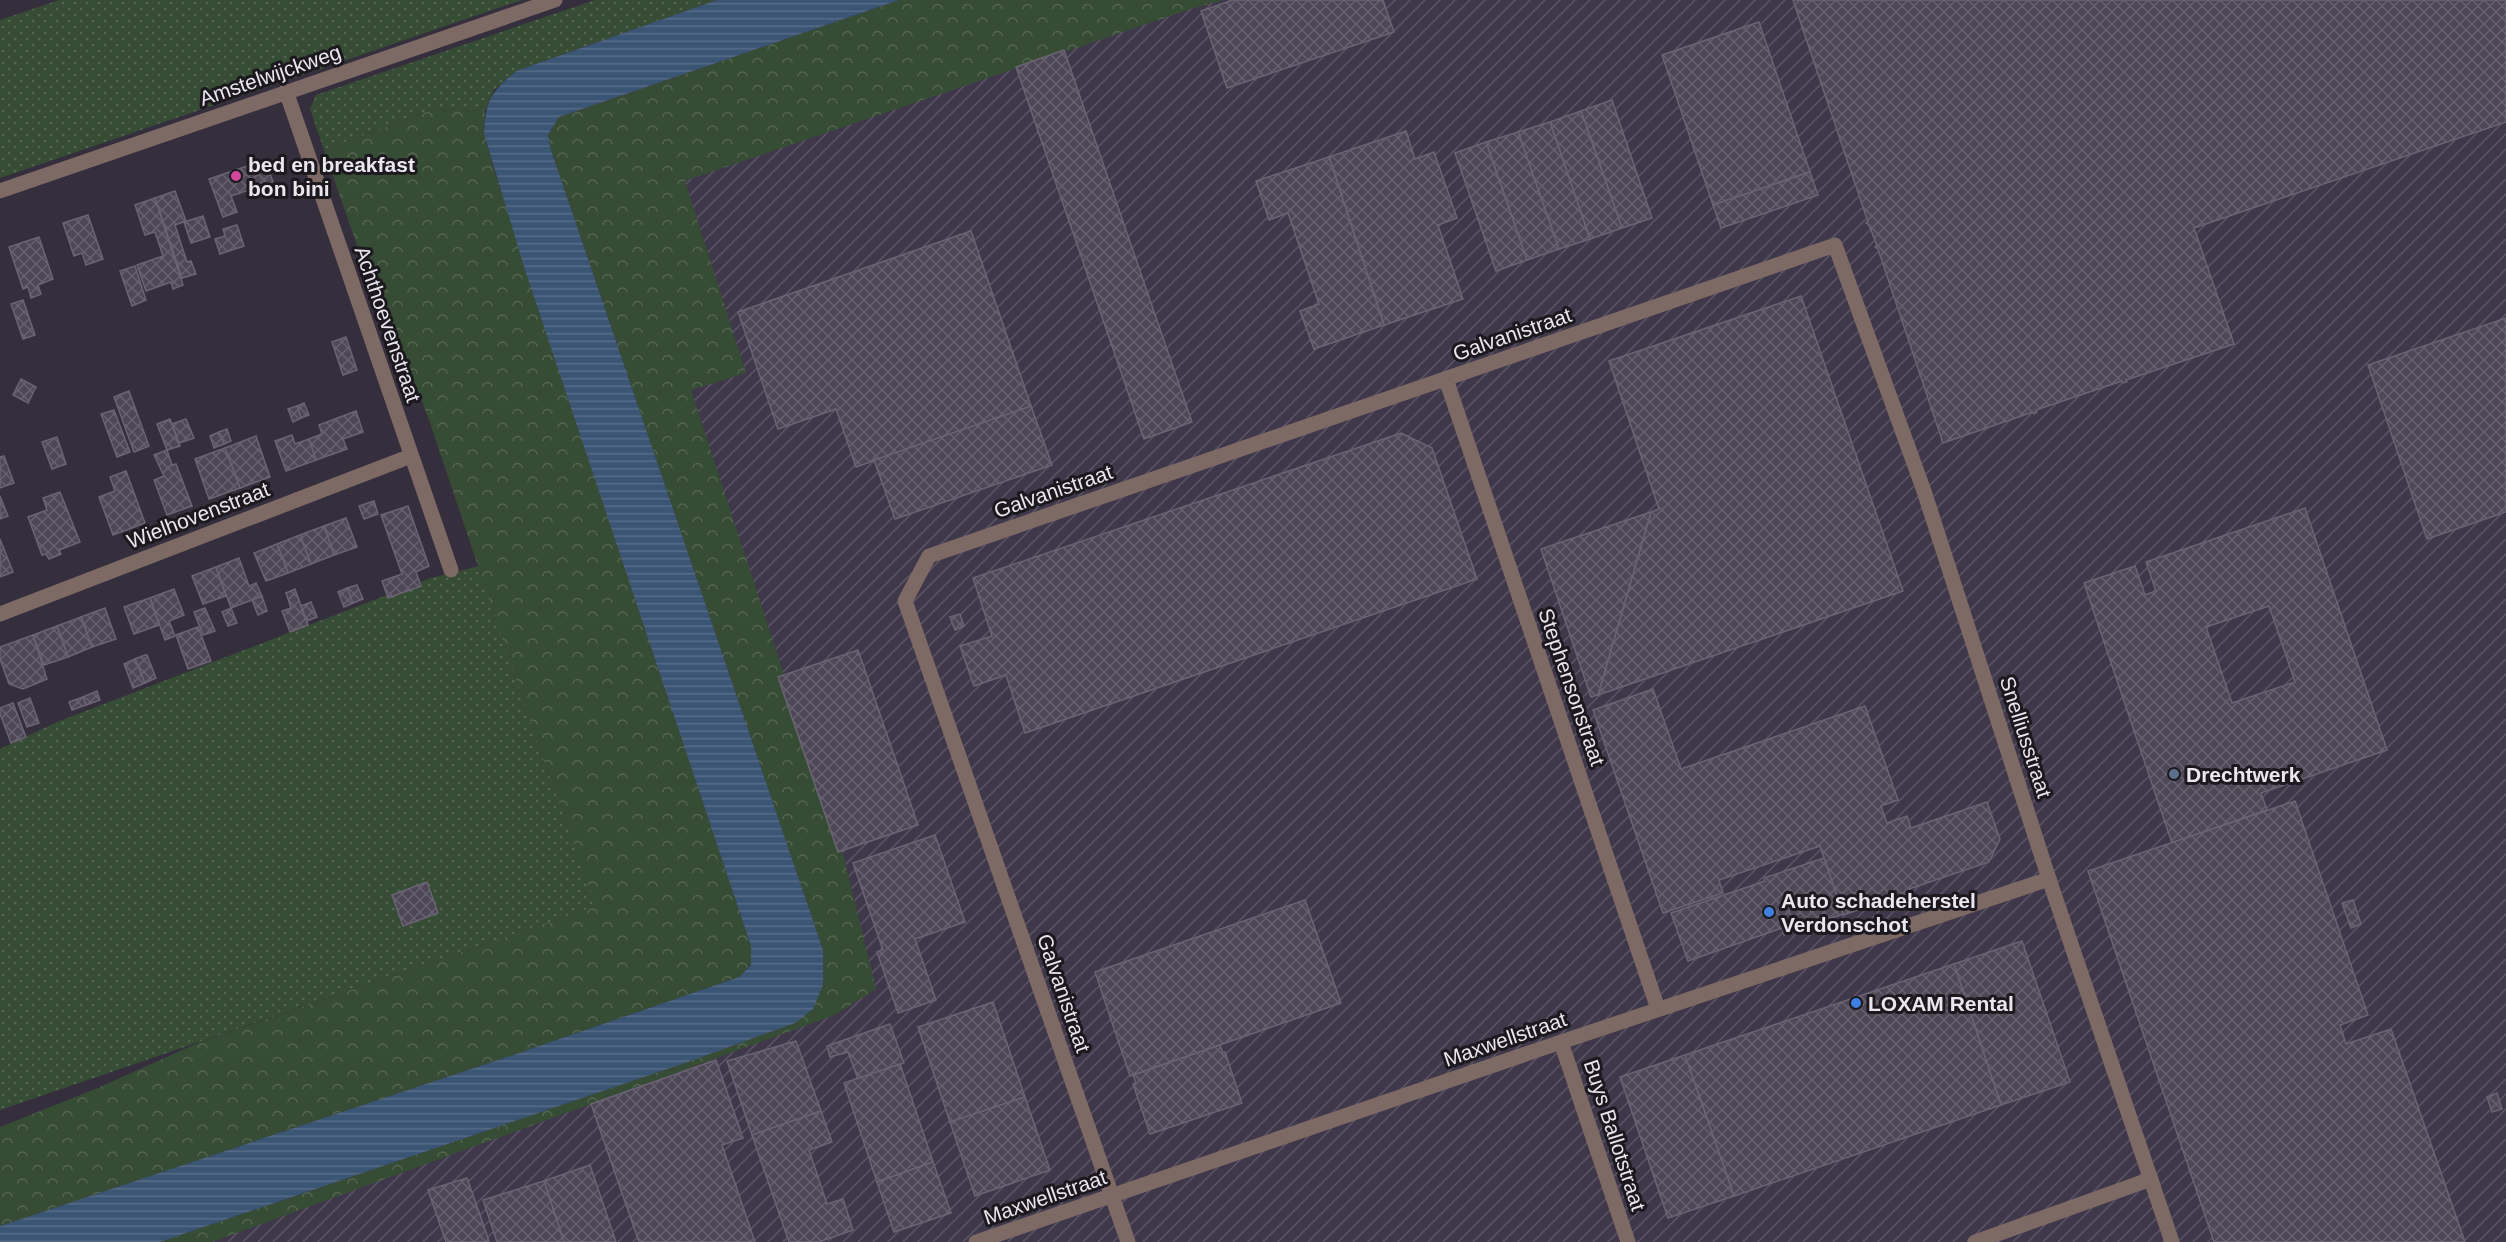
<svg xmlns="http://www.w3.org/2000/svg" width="2506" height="1242" viewBox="0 0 2506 1242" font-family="Arial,sans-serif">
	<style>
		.industrial { fill: url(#industrial-furrows) }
		.grass { fill: url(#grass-dots) }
		.forest { fill: url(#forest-crowns) }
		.water { fill: url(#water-rules) }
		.building { fill: url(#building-cross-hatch); stroke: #6a6474; stroke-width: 1.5; fill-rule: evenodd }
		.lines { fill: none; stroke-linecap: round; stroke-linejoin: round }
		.minor { stroke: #7e6a65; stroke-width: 15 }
		.hotel-dot { fill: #d1479c; stroke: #1b181e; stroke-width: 2 }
		.service-dot { fill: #5c6f8a; stroke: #1b181e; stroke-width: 2 }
		.shop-dot { fill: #3f7fe0; stroke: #1b181e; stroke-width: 2 }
		.labels { text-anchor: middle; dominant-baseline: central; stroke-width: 6; stroke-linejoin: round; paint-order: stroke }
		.street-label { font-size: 21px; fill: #eae6f0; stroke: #1b181e }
		.poi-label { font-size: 21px; font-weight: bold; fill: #eae6f0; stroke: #1b181e; text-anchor: start }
	</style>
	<defs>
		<pattern id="industrial-furrows" width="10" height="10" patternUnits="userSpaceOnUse" patternTransform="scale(1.5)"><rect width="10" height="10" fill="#3f384b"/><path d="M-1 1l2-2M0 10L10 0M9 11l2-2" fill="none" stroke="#5b5565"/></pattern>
		<pattern id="grass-dots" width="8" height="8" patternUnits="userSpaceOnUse" patternTransform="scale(1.5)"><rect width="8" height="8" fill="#374c34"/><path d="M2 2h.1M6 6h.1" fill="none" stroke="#546652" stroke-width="1.8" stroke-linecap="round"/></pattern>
		<pattern id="forest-crowns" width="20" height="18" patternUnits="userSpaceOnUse" patternTransform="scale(1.5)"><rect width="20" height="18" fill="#374c34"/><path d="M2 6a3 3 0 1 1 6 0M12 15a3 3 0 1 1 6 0" fill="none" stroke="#546652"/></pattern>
		<pattern id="water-rules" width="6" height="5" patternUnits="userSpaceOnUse" patternTransform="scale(1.5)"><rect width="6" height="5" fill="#3b5574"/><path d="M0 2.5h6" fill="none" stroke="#586d88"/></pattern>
		<pattern id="building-cross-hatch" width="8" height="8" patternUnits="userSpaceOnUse" patternTransform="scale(1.5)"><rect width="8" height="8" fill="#4d4756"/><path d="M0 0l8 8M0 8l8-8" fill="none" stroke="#67626f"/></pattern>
	</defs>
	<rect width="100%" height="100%" fill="#342e3d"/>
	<path class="industrial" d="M 1123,0 L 2506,0 L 2506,1242 L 195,1242 L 859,991 L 600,181 Z"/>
	<g class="grass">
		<path d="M 59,0 L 522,0 L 0,178 L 0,20 Z"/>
		<path d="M 595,0 L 717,0 L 516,71 L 494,90 L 485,111 L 434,109 L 324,150 L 310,109 L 316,95 Z"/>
		<path d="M 479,566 L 536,739 L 597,906 L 0,1110 L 0,749 L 57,722 L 431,578 Z"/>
	</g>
	<g class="forest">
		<path d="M 899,0 L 1223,0 L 1191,9 L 685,181 L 746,373 L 691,390 L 844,858 L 876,989 L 835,1015 L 212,1242 L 160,1242 L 685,1063 L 795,1023 L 813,1009 L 823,950 L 551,150 L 548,135 L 559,117 Z"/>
		<path d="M 434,109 L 485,111 L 484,134 L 493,166 L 751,946 L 751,965 L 739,977 L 516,1054 L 0,1226 L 0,1127 L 100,1087 L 200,1042 L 596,906 L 536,739 L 430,423 L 414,380 L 400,370 L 324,150 Z"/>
	</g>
	<path class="water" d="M 717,0 L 899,0 L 559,117 L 548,135 L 551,150 L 823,950 L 823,985 L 813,1009 L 795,1023 L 685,1063 L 160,1242 L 0,1242 L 0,1226 L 516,1054 L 739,977 L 751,965 L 751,946 L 525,270 L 484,134 C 486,99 490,94 516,71 Z"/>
	<g class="building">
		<path d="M 1233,0 L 1383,0 L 1394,32 L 1227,88 L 1201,11 Z"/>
		<path d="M 1793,0 L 2506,0 L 2506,122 L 2194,228 L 2234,344 L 2126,380 L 2127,382 L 2123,383 L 2122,381 L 2036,410 L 2037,412 L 2034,414 L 2033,412 L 1943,443 L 1878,249 L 1875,247 L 1877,246 L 1869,225 L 1866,223 L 1868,222 Z"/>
		<path d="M 1759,22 L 1810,172 L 1713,205 L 1662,55 Z"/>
		<path d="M 1064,50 L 1192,422 L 1144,439 L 1016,67 Z"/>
		<path d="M 1612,100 L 1652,218 L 1622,228 L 1581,111 Z"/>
		<path d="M 1581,111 L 1622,228 L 1590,239 L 1550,122 Z"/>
		<path d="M 1550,122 L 1590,239 L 1559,249 L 1518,132 Z"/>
		<path d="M 1406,131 L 1415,159 L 1434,152 L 1457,218 L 1438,225 L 1463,299 L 1384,325 L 1329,157 Z"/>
		<path d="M 1518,132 L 1559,249 L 1527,260 L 1486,142 Z"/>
		<path d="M 1486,142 L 1527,260 L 1496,271 L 1455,153 Z"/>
		<path d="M 1329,157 L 1384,325 L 1314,349 L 1300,311 L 1319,304 L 1288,213 L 1269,220 L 1256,181 Z"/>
		<path d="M 265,160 L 273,182 L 231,196 L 237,212 L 223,217 L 209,179 Z"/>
		<path d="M 1810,172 L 1818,195 L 1721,228 L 1713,205 Z"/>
		<path d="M 175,191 L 186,221 L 175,225 L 187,262 L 191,261 L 196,274 L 182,278 L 155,198 Z"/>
		<path d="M 155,198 L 183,285 L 173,289 L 171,282 L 146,291 L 137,265 L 163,256 L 155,232 L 145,235 L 135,205 Z"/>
		<path d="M 88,215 L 103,259 L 86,265 L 82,253 L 74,256 L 63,223 Z"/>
		<path d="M 203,216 L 210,237 L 191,243 L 184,222 Z"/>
		<path d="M 237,225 L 244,246 L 220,254 L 215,239 L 225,236 L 223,229 Z"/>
		<path d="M 971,231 L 1031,406 L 856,467 L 836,409 L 778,429 L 738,312 Z"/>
		<path d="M 39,237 L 53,279 L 38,285 L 41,294 L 31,298 L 28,287 L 23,289 L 9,247 Z"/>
		<path d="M 135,266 L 146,300 L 132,306 L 120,271 Z"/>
		<path d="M 1801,296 L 1903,591 L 1598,695 L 1651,512 L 1659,509 L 1609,361 Z"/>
		<path d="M 23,300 L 35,335 L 23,339 L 11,304 Z"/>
		<path d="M 2506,318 L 2506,512 L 2427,539 L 2368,365 Z"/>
		<path d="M 346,337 L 357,370 L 343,375 L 332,342 Z"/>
		<path d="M 21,379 L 36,387 L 28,403 L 13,395 Z"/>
		<path d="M 129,391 L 149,446 L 134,452 L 114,397 Z"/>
		<path d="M 304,403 L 309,415 L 301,418 L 297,406 Z"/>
		<path d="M 297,406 L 301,418 L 293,422 L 288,409 Z"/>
		<path d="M 1031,406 L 1052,465 L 895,519 L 874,460 Z"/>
		<path d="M 114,410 L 130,452 L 117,457 L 101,414 Z"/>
		<path d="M 356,411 L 363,432 L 343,439 L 347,449 L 316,460 L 309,439 L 322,434 L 319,425 Z"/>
		<path d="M 170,419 L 180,446 L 167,450 L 157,424 Z"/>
		<path d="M 186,419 L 194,438 L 179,443 L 172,424 Z"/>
		<path d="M 227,429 L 231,441 L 224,444 L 219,432 Z"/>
		<path d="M 219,432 L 224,444 L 214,448 L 210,436 Z"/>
		<path d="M 1401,433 L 1432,448 L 1477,579 L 1025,733 L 1006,675 L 974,686 L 960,646 L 992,636 L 973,578 Z"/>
		<path d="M 292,435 L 295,444 L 309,439 L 316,460 L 286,471 L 275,441 Z"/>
		<path d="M 256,436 L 270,477 L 240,488 L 225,448 Z"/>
		<path d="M 57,437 L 66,464 L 52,469 L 42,442 Z"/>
		<path d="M 225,448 L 240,488 L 209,499 L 195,459 Z"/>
		<path d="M 167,450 L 172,465 L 176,464 L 192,506 L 167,515 L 154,480 L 164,476 L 154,455 Z"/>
		<path d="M 4,456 L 14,483 L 0,488 L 0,457 Z"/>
		<path d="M 126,471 L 145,523 L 113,535 L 99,497 L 115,491 L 110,477 Z"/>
		<path d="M 60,492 L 80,542 L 59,550 L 61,554 L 49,559 L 46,554 L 42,555 L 28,517 L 47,510 L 43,498 Z"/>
		<path d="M 0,496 L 8,516 L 0,519 Z"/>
		<path d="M 374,501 L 378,514 L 364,519 L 359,506 Z"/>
		<path d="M 408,506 L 429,566 L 416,572 L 421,586 L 388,598 L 382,581 L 402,574 L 381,515 Z"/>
		<path d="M 2305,508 L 2387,750 L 2261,793 L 2267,810 L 2172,843 L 2084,583 L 2135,566 L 2145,595 L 2156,591 L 2146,562 ZM 2269,606 L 2295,682 L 2232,703 L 2206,627 Z"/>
		<path d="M 1651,512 L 1598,695 L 1591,697 L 1541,549 Z"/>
		<path d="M 346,518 L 357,547 L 334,555 L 324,526 Z"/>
		<path d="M 324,526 L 334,555 L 311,564 L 300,535 Z"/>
		<path d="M 300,535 L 311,564 L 288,573 L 277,544 Z"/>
		<path d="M 0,539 L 13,572 L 0,577 Z"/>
		<path d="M 277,544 L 288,573 L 266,581 L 254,553 Z"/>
		<path d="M 239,558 L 249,586 L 256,583 L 262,596 L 231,608 L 216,567 Z"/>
		<path d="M 216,567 L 226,596 L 203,604 L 192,576 Z"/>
		<path d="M 357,585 L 363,599 L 353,603 L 347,588 Z"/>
		<path d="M 347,588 L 353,603 L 344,607 L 338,592 Z"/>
		<path d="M 174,589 L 184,615 L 169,621 L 175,636 L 165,640 L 150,598 Z"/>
		<path d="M 295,589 L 308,625 L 290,632 L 282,611 L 291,608 L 286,593 Z"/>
		<path d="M 262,596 L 267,611 L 258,615 L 252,600 Z"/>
		<path d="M 150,598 L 159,625 L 134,634 L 124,607 Z"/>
		<path d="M 311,602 L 317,617 L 307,621 L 301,606 Z"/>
		<path d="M 105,608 L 116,639 L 92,647 L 81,617 Z"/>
		<path d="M 205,608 L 215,631 L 203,635 L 194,612 Z"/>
		<path d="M 231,608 L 237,623 L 228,626 L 222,612 Z"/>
		<path d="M 960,614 L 964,626 L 955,630 L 950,617 Z"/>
		<path d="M 81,617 L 92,647 L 68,657 L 57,626 Z"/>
		<path d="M 57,626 L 68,657 L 44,665 L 33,635 Z"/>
		<path d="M 198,627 L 211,661 L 188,669 L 176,635 Z"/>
		<path d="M 33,635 L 47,679 L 23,689 L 9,684 L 0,659 L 0,647 Z"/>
		<path d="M 858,650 L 918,825 L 838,852 L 778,677 Z"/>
		<path d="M 145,655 L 147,655 L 156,678 L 145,683 L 135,659 Z"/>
		<path d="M 135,659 L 145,683 L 133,688 L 124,664 Z"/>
		<path d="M 1653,689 L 1681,769 L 1865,706 L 1898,800 L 1881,806 L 1887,823 L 1907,816 L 1911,828 L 1987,802 L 2000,839 L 1989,862 L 1909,889 L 1911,892 L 1843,915 L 1820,846 L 1719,880 L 1723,893 L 1663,913 L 1593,710 Z"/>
		<path d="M 97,691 L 100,700 L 86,705 L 83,697 Z"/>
		<path d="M 83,697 L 86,705 L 72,710 L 69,702 Z"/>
		<path d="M 30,698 L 39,723 L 27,727 L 18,703 Z"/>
		<path d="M 13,703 L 26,737 L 11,743 L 0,714 L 0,708 Z"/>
		<path d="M 2295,801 L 2368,1015 L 2340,1025 L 2346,1044 L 2391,1029 L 2465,1242 L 2214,1242 L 2088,871 Z"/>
		<path d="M 935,835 L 965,922 L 915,939 L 936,1000 L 898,1013 L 877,952 L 883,950 L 853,863 Z"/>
		<path d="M 1824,858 L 1843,914 L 1784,935 L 1782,928 L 1688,961 L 1671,913 L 1765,881 L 1764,878 Z"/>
		<path d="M 427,882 L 438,913 L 403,926 L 392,895 Z"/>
		<path d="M 1305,900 L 1341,1003 L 1130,1076 L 1095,972 Z"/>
		<path d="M 2353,900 L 2361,924 L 2351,928 L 2342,903 Z"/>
		<path d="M 2022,941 L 2070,1082 L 2001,1105 L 1954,964 Z"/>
		<path d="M 1954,964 L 2001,1105 L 1734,1196 L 1685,1055 Z"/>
		<path d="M 993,1002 L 1025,1097 L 950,1122 L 918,1027 Z"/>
		<path d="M 890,1024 L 904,1063 L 858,1079 L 848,1052 L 830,1057 L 827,1046 Z"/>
		<path d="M 796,1041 L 821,1111 L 752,1135 L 727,1061 Z"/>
		<path d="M 1220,1045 L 1223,1053 L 1225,1052 L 1242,1103 L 1150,1134 L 1133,1084 L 1136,1083 L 1133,1075 Z"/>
		<path d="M 1685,1055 L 1734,1196 L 1668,1218 L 1620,1077 Z"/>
		<path d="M 716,1060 L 743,1138 L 722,1145 L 755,1242 L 639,1242 L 591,1104 Z"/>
		<path d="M 900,1064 L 933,1162 L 877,1182 L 844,1083 Z"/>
		<path d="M 2497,1093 L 2502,1109 L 2492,1112 L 2487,1097 Z"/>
		<path d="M 1025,1097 L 1050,1170 L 975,1196 L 950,1122 Z"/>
		<path d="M 821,1111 L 832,1142 L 809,1150 L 827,1204 L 843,1199 L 853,1230 L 819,1242 L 789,1242 L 752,1135 Z"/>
		<path d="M 933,1162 L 951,1213 L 894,1232 L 877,1182 Z"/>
		<path d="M 590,1165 L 616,1242 L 564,1242 L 544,1181 Z"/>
		<path d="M 467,1178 L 487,1235 L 489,1242 L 446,1242 L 428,1190 Z"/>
		<path d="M 544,1181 L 564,1242 L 497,1242 L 483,1200 Z"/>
	</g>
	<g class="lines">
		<g class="minor">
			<path d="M 286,91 L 451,570"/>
			<path d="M 0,191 L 555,0"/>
			<path d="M 1446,379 L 1658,1009"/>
			<path d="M 0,614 L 411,456"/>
			<path d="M 1561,1042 L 1628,1242"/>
			<path d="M 976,1242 L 1561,1042 L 2049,879"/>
			<path d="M 1128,1242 L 905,601 L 929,556 L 1835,245 L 1924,491 L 2049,879 L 2172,1242"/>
			<path d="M 1975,1242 L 2151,1179"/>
		</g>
	</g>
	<circle class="hotel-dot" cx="236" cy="176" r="6"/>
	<circle class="service-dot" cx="2174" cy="774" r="6"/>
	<g class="shop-dot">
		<circle cx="1769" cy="912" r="6"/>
		<circle cx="1856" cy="1003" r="6"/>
	</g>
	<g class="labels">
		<g class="street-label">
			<text transform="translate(270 75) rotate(-19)">Amstelwijckweg</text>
			<text transform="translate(388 324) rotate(71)">Achthoevenstraat</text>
			<text transform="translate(1512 334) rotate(-19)">Galvanistraat</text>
			<text transform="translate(1053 491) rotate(-19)">Galvanistraat</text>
			<text transform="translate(198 515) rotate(-21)">Wielhovenstraat</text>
			<text transform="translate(1572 687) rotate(71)">Stephensonstraat</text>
			<text transform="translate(2026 737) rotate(72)">Snelliusstraat</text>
			<text transform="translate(1064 993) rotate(71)">Galvanistraat</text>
			<text transform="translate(1505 1039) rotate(-19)">Maxwellstraat</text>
			<text transform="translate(1615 1135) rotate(72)">Buys Ballotstraat</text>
			<text transform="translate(1045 1197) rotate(-19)">Maxwellstraat</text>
		</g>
		<g class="poi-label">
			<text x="248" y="164">bed en breakfast<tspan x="248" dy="24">bon bini</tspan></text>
			<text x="2186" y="774">Drechtwerk</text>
			<text x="1781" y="900">Auto schadeherstel<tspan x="1781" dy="24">Verdonschot</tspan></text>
			<text x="1868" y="1003">LOXAM Rental</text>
		</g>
	</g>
</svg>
